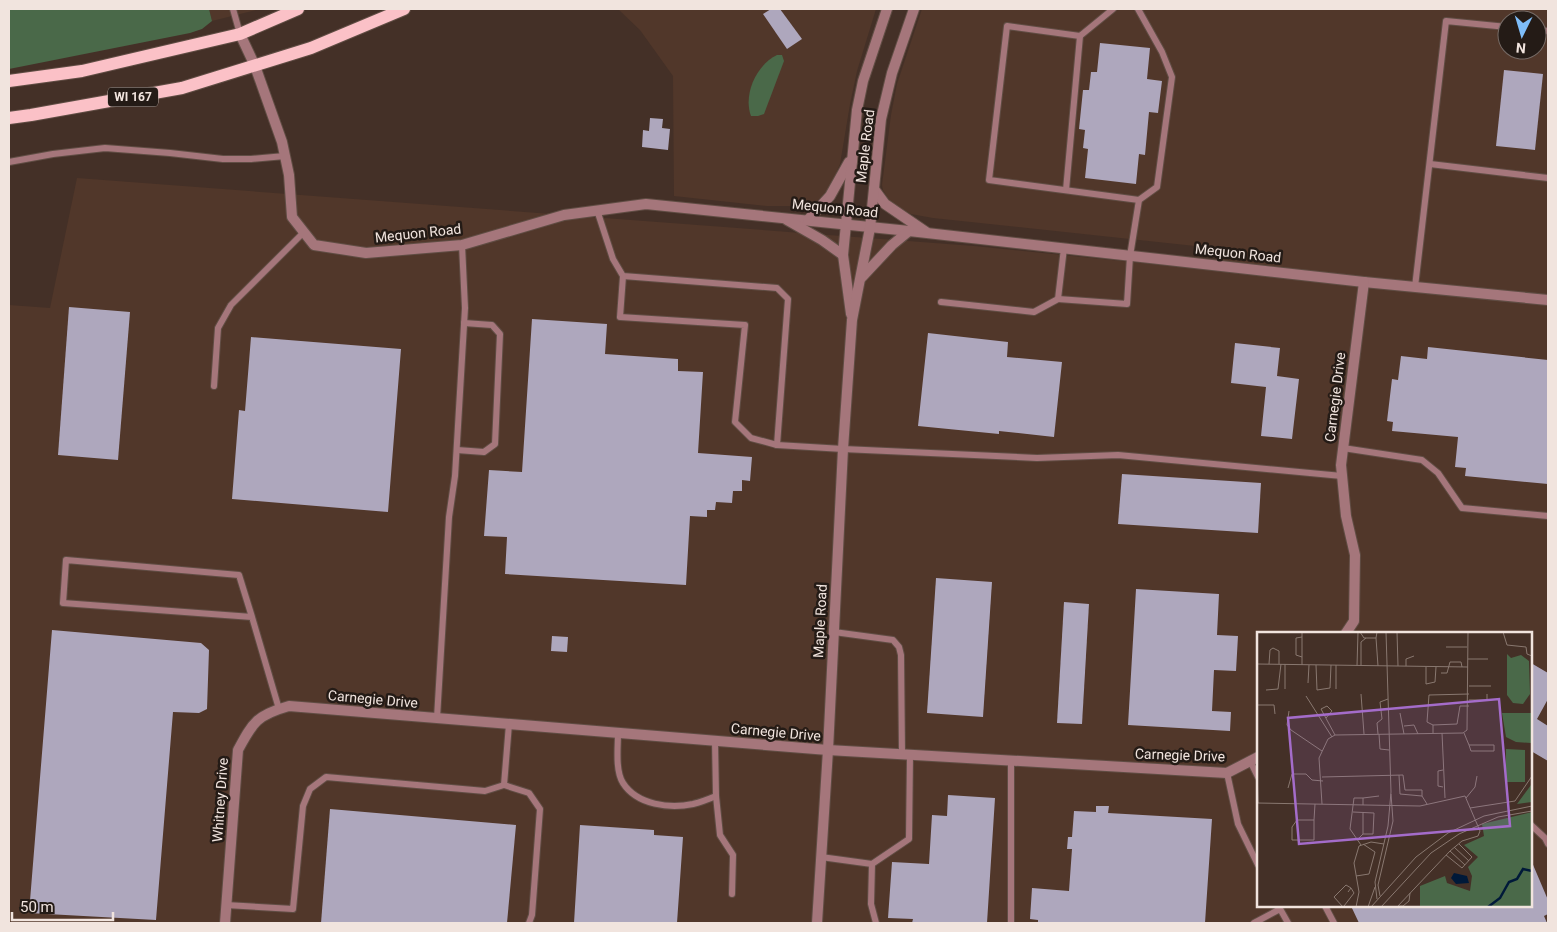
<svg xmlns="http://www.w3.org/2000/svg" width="1557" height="932" viewBox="0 0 1557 932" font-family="Roboto,sans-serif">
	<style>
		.built { fill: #51372a; fill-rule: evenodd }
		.green { fill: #4a6949 }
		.building { fill: #aea7bd }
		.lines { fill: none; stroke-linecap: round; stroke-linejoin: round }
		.lane-casing { stroke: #604d44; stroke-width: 8 }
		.street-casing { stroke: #604d44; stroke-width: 12 }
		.primary-casing { stroke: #604d44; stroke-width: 14 }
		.lane { stroke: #a5767b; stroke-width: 6 }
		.street { stroke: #a5767b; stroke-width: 10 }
		.primary { stroke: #fbc1c7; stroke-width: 12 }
		.labels { text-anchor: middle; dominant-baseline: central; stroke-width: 5; stroke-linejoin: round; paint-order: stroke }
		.shield { fill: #241b16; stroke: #b4a8a2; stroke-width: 1 }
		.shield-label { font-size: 12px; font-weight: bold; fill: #f1e4de }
		.street-label { font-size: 14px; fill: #f1e4de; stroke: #241b16 }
		.inset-river { fill: none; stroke: #001939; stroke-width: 2.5 }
		.inset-road { fill: none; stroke: #897870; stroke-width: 1 }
		.view { fill: #a46cca; fill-opacity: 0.15; stroke: #a46cca; stroke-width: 2.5 }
		.inset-edge { fill: none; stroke: #f1e4de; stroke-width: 2.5 }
	</style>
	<rect width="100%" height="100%" fill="#443027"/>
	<g class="built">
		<path d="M 209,9 L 260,9 L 212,21 Z"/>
		<path d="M 618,9 L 876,9 L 857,71 L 850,104 L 840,164 L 830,187 L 822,197 L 812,204 L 801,206 L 767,206 L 674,196 L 673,76 L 640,30 Z"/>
		<path d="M 922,9 L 1548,9 L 1548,923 L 9,923 L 9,305 L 50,308 L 77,178 L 974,246 L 1220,271 L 1223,249 L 933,218 L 911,214 L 896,206 L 889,200 L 883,190 L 882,185 L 891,115 L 897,84 ZM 1507,20 L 1537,20 L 1537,50 L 1507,50 ZM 1258,633 L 1531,633 L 1531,906 L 1258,906 Z"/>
	</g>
	<g class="green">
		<path d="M 9,9 L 209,9 L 212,21 L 202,29 L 190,33 L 9,69 Z"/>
		<path d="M 777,55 L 782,55 L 784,61 L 764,114 L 758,116 L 751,116 C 743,95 756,65 777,55 Z"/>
	</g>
	<g class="building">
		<path d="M 771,9 L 780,9 L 802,39 L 787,49 L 763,14 Z"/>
		<path d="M 1100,43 L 1150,48 L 1147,79 L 1162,81 L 1158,113 L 1149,112 L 1145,155 L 1139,154 L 1136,184 L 1085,178 L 1088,149 L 1083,148 L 1085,130 L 1079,129 L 1083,90 L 1089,90 L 1091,72 L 1097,72 Z"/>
		<path d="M 1504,70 L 1543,74 L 1535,150 L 1496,146 Z"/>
		<path d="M 650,118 L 663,119 L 662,128 L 670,129 L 668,150 L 642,147 L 643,130 L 649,131 Z"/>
		<path d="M 69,307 L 130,312 L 118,460 L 58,455 Z"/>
		<path d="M 532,319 L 607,324 L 605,354 L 678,359 L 678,371 L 703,372 L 698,453 L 752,457 L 750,481 L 742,480 L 742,491 L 733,491 L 732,503 L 716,502 L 715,510 L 707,510 L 707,517 L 690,516 L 686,585 L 505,574 L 507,537 L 484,536 L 489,470 L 522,472 Z"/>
		<path d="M 928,333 L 1008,342 L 1007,357 L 1062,362 L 1054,437 L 999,431 L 999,434 L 918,426 Z"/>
		<path d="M 251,337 L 401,349 L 388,512 L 232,499 L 239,410 L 245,411 Z"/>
		<path d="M 1235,343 L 1280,348 L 1277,376 L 1299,379 L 1292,439 L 1261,436 L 1266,387 L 1231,383 Z"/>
		<path d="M 1428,347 L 1548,360 L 1548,484 L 1465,476 L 1466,468 L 1455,467 L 1458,437 L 1392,431 L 1393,422 L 1387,421 L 1392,379 L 1398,380 L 1401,356 L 1427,359 Z"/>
		<path d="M 1122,474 L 1261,483 L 1258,533 L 1118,524 Z"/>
		<path d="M 936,578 L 992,582 L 983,717 L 927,713 Z"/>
		<path d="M 1136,589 L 1219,594 L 1217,635 L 1238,636 L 1236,671 L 1214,670 L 1212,711 L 1231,712 L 1230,731 L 1128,725 Z"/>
		<path d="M 1064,602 L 1089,604 L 1082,724 L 1057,723 Z"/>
		<path d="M 52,630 L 201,643 L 209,650 L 207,709 L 199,713 L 173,712 L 156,920 L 29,913 Z"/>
		<path d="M 552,636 L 568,637 L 567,652 L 551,651 Z"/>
		<path d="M 1531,663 L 1548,673 L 1548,699 L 1537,719 L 1548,726 L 1548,761 L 1531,751 Z"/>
		<path d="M 948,795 L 995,798 L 987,923 L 912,923 L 913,919 L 888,918 L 892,862 L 929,864 L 932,815 L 947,816 Z"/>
		<path d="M 1096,806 L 1109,806 L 1108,813 L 1212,819 L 1205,923 L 1038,923 L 1038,920 L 1030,919 L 1032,888 L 1069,891 L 1072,849 L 1067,849 L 1068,837 L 1072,837 L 1074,811 L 1096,812 Z"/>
		<path d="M 330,809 L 516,825 L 507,923 L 321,923 Z"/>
		<path d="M 580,825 L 654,830 L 654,835 L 683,837 L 677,923 L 574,923 Z"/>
		<path d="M 1531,860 L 1548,900 L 1548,914 L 1544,916 L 1547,923 L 1359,923 L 1351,906 L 1531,906 Z"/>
	</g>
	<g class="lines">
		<defs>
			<g id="lane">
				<path d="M 233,9 L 240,34"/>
				<path d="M 1113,9 L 1080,36 L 1007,26 L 989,180 L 1139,200"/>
				<path d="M 1537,30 L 1548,31"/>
				<path d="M 9,162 L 53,154 L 105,148 L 170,153 L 223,159 L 251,159 L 285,156"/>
				<path d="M 1430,164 L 1548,178"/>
				<path d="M 1066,190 L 1080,36"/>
				<path d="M 597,210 L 613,259 L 623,276 L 777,288 L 788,299 L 777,445"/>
				<path d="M 1064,248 L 1058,299 L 1127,304 L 1130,256 L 1139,200 L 1157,187 L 1172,77 L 1162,52 L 1138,9"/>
				<path d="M 623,276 L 620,317 L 745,325 L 735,422 L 751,438 L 777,445 L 843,449 L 1037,458 L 1118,455 L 1342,476"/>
				<path d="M 1415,287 L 1446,21 L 1507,27"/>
				<path d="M 941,302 L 1034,312 L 1058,299"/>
				<path d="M 214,386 L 218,328 L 231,305 L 304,232"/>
				<path d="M 1343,448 L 1422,460 L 1438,473 L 1462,508 L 1548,516"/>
				<path d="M 457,450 L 484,452 L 495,444 L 500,334 L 492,325 L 464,323"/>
				<path d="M 252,617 L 239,575 L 66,560 L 63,603 L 252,617 L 279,709"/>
				<path d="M 834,632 L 893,640 L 899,647 L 901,655 L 902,754"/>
				<path d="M 437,718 L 449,517 L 455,476 L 465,308 L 462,245"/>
				<path d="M 509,724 L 504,785 L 529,793 L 540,809 L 532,915 L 529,923"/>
				<path d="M 618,733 C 618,746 615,771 623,783 C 637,805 670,809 693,804 C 701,802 709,799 716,796"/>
				<path d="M 715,741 L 716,796 L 720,835 L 733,855 L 732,894"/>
				<path d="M 1250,761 L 1258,777"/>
				<path d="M 1227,773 L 1238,824 L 1258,865"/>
				<path d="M 1531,825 L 1545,838 L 1548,844"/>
				<path d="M 821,857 L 872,864"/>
				<path d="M 226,905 L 293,909 L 303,806 L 310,789 L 326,777 L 485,791 L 504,785"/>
				<path d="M 1325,906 L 1334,923"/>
				<path d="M 1279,907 L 1288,923"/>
				<path d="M 876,923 L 871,904 L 872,864 L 909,839 L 910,755"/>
				<path d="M 1011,923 L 1011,761"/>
				<path d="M 1254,923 L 1280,909"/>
			</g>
			<g id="street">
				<path d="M 240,34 L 255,66 L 282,142 L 289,175 L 292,217 L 314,245 L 366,253 L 462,245 L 564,215 L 646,204 L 909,231 L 1364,282 L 1548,300"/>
				<path d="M 874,189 L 885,204 L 926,232"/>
				<path d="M 787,220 L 822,240 L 843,255"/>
				<path d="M 808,220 L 830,196 L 849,162"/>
				<path d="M 862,277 L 892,245 L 909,231"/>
				<path d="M 851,314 L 843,255 L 857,110 L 863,81 L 887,9"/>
				<path d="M 1346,633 L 1354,621 L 1355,555 L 1346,516 L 1341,465 L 1364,282"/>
				<path d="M 225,923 L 238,750 C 253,722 257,715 289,706 L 828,750 L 1227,773 L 1258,757"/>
				<path d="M 817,923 L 828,750 L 843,449 L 852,320 L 870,228 L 881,119 L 892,73 L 914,9"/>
			</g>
			<g id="primary">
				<path d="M 9,81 L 82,71 L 240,34 L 298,9"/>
				<path d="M 9,118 L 31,115 L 182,88 L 311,48 L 404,9"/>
			</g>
		</defs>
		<use href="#lane" class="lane-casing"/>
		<use href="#street" class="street-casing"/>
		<use href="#primary" class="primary-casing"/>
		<use href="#lane" class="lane"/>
		<use href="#street" class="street"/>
		<use href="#primary" class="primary"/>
	</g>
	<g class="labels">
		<rect class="shield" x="108" y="87.5" width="50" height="19" rx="4"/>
		<g class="shield-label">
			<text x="133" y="97">WI 167</text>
		</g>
		<g class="street-label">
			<text transform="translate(865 146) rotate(-83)">Maple Road</text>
			<text transform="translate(835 208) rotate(6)">Mequon Road</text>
			<text transform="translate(418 233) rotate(-6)">Mequon Road</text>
			<text transform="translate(1238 253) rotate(6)">Mequon Road</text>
			<text transform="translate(1335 397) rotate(-83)">Carnegie Drive</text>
			<text transform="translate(820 621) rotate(-87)">Maple Road</text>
			<text transform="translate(373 699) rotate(5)">Carnegie Drive</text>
			<text transform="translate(776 732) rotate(5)">Carnegie Drive</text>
			<text transform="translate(1180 755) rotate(2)">Carnegie Drive</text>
			<text transform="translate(220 800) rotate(-86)">Whitney Drive</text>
		</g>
	</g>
	<g transform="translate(1257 632)">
		<rect width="275" height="275" fill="#443027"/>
		<path d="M 250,22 L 254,26 L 264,23 L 272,29 L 273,62 L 266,72 L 256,71 L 250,63 ZM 245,81 L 274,81 L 274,111 L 259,110 L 249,105 ZM 249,117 L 268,118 L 268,150 L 249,150 ZM 275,149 L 275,170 L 260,172 L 274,153 ZM 275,180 L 275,275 L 163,275 L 163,254 L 188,244 L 190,251 L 213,259 L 215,244 L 211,235 L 221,225 L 207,213 L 227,204 L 225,192 Z" fill="#4a6949"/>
		<path d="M 197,241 L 210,244 L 212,251 L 199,252 L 194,246 Z" fill="#001939"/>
		<path class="inset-river" d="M 231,275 L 243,266 L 252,250 L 260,247 L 266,237 L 275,239"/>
		<path class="inset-road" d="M 103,0 L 107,6 L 119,6 L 120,0M 140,0 L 141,34M 246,0 L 250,13 L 269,15 L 270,22 L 275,24M 119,6 L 121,34M 189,15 L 210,15M 45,25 L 39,23 L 39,6 L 45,5M 211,27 L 231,27M 0,32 L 211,35M 12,32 L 13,18 L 16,16 L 22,19 L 22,32M 28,32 L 28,57M 45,33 L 45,0M 59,33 L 60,58 L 73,56 L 74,33M 100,34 L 101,0M 104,34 L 104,10 L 109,6M 149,34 L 149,27 L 157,24M 169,35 L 169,52 L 178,50 L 179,35M 184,41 L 190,41 L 193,30 L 204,30 L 205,35M 51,51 L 52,33M 212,54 L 234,54M 79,57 L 79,33M 9,58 L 21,57 L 24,32M 104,62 L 107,102M 49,64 L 75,105M 212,68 L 230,68 L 230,62M 0,73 L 17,73 L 18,82M 32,79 L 30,93 L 34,98 L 65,119M 143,81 L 147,102M 69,86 L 75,79 L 70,74 L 64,77 L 78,103M 176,93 L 200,92 L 203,74 L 212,74M 147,94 L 157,93 L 161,102M 176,101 L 176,93 L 170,90 L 172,63 L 212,62M 185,101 L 188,166M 207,101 L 212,113 L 237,113 L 237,119 L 214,119 L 212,113M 121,102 L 120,91 L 125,87 L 123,70 L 131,67M 122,102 L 123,117 L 132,118M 0,133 L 1,171M 186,138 L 181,139 L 181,154 L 186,155M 142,143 L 143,162 L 165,164 L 170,172M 65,145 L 146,143 L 148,158 L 165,158 L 165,164M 31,156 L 35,142 L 49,142 L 55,148 L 66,149M 106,166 L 122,164M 209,166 L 218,155 L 220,144M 0,171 L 163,174 L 208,164 L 223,199 L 221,204 L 205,209 L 193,219 L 140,275M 65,172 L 62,126 L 71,107 L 78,103 L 206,101 L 210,98 L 211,0M 213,176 L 258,169 L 275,144M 96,180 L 117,181 L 116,202 L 106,202 L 100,208M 57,188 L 40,188 L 35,195 L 35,208 L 57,208 L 57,188 L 58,172M 106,202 L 106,181M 104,213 L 93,197 L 97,166 L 106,166 L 106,173M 197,215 L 212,229M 193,219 L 208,233M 189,223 L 205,236 L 215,225 L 202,212M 99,244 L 112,242 L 118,220 L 106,212M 123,264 L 121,253 L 136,189 L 134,162M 120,267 L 118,250 L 131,194 L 134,160 L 129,0M 87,274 L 97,261 L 94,256M 141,274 L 146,274 L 152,269 L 153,261M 86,275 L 77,265 L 89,253 L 94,256 L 91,260M 99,275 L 102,260 L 97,231 L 102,214 L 114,210 L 127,212M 111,275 L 118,255M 114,275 L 159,225 L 191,201 L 227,184 L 275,174M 124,275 L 174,221 L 202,202 L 241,185 L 275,179"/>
		<path class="view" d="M 242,67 L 253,194 L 42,212 L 31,86 Z"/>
		<rect width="275" height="275" class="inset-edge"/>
	</g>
	<rect width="1557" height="932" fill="none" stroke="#f1e4de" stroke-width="20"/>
	<g transform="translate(1522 35) rotate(185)"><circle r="24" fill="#241b16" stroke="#766b66"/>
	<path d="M0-4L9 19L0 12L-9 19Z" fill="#7ebdf9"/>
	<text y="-8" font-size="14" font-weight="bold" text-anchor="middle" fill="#f1e4de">N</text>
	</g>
	<path d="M12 912v8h101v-8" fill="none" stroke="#f1e4de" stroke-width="2.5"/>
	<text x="20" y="912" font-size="15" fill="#f1e4de" stroke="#241b16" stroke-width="4" paint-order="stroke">50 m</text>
</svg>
